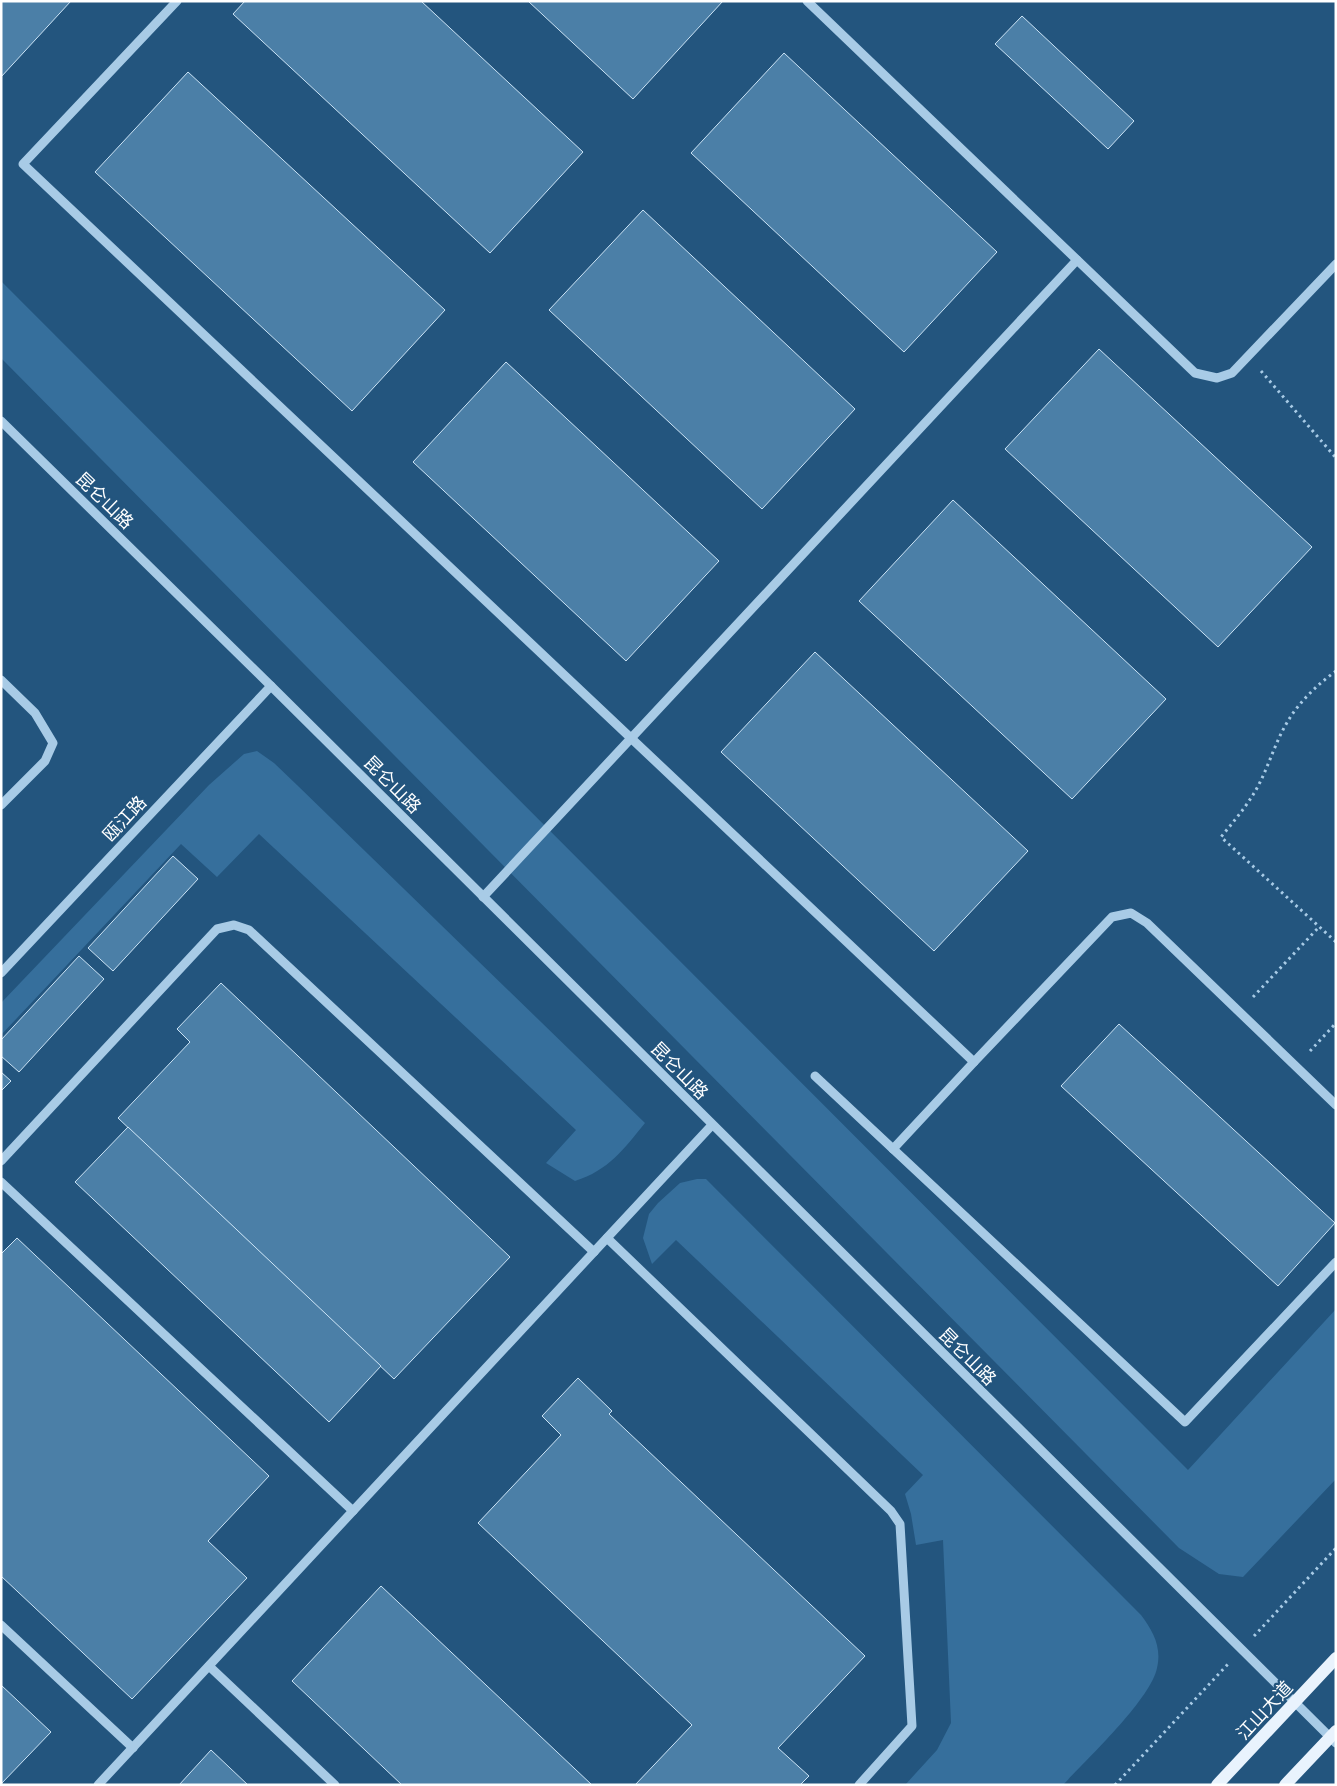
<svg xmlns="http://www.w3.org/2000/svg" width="1337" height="1786" viewBox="0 0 1337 1786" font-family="Lato,'Noto Sans SC',sans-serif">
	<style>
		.green { fill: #366f9c }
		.building { fill: #4b7fa7; stroke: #cbe3f5 }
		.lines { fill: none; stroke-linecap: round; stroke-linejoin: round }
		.path { stroke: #a8cbe6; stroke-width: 3; stroke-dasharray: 2.5 4; stroke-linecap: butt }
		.minor { stroke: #a8cbe6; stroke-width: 9 }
		.major { stroke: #e9f3fd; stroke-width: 12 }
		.labels { text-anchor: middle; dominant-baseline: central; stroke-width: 4.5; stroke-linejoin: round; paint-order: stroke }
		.street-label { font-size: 18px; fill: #fff; stroke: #23557e }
	</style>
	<rect width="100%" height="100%" fill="#23557e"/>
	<g class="green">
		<path d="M 1,281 L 1188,1470 L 1336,1309 L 1336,1479 L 1243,1577 L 1219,1574 L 1179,1548 L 1,358 Z"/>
		<path d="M 257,751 L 274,763 L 297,785 L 645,1123 C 623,1150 609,1170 575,1181 L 546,1163 L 576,1130 L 259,834 L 217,877 L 181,844 L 1,1035 L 1,1003 L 209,785 L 244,754 Z"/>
		<path d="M 697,1179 L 706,1179 L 1141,1615 C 1153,1631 1162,1647 1157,1668 C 1151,1699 1086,1760 1063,1785 L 905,1785 L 937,1750 L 951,1723 L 943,1540 L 916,1545 L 911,1514 L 905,1494 L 923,1475 L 676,1240 L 652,1264 L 643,1238 L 649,1214 L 658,1203 L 680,1183 Z"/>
	</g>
	<g class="building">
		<path d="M 1,1 L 71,1 L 1,77 Z"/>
		<path d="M 245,1 L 421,1 L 583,152 L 490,253 L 233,14 Z"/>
		<path d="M 528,1 L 723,1 L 633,99 Z"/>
		<path d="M 1022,16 L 1134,121 L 1108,149 L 995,44 Z"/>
		<path d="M 784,53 L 997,252 L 904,352 L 691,153 Z"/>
		<path d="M 188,72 L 445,310 L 352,411 L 95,172 Z"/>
		<path d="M 643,210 L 855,409 L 762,509 L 549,310 Z"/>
		<path d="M 1099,349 L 1312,547 L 1218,647 L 1005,449 Z"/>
		<path d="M 506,362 L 719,561 L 626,661 L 413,462 Z"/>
		<path d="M 953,500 L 1166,699 L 1072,799 L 859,601 Z"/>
		<path d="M 815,652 L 1028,851 L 934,951 L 721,752 Z"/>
		<path d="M 173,856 L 198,879 L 113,971 L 88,948 Z"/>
		<path d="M 79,956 L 104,979 L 19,1072 L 1,1056 L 1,1040 Z"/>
		<path d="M 221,983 L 510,1257 L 394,1379 L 118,1118 L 190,1042 L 177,1029 Z"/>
		<path d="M 1119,1024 L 1335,1223 L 1278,1286 L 1061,1086 Z"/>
		<path d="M 1,1072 L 11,1081 L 1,1091 Z"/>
		<path d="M 128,1127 L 381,1366 L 329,1422 L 75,1182 Z"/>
		<path d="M 17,1238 L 269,1476 L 208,1541 L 247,1578 L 132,1699 L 1,1576 L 1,1254 Z"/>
		<path d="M 578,1378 L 612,1411 L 609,1414 L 865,1656 L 778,1748 L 809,1776 L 800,1785 L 635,1785 L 692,1725 L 478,1523 L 561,1435 L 542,1416 Z"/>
		<path d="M 381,1586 L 592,1785 L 402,1785 L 292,1681 Z"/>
		<path d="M 1,1685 L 51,1732 L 1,1784 Z"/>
		<path d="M 211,1750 L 248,1785 L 179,1785 Z"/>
	</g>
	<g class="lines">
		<g class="path">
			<path d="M 1261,371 L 1336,458"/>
			<path d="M 1336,671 C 1318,684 1299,702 1288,721 C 1275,742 1269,766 1257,788 C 1247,806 1234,821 1221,837 L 1336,942"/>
			<path d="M 1253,997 L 1319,927"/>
			<path d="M 1310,1051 L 1336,1023"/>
			<path d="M 1254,1636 L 1336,1548"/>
			<path d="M 1115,1785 L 1228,1664"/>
		</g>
		<g class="minor">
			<path d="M 177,1 L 23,164 L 974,1062 L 1112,917 L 1131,913 L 1147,923 L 1336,1105"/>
			<path d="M 807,1 L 1195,373 L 1217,378 L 1232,373 L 1336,264"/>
			<path d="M 1,421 L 271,686 L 1336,1743"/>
			<path d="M 1,680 L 35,713 L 53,743 L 45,761 L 1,805"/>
			<path d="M 483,897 L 1077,260"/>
			<path d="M 1,973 L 271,686"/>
			<path d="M 815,1076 L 1185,1422 L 1336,1262"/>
			<path d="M 893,1149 L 974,1062"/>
			<path d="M 1,1161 L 217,929 L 234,925 L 249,930 L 594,1252"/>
			<path d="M 1,1182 L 353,1511"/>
			<path d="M 607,1238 L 891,1511 L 900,1524 L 912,1726 L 859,1785"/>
			<path d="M 1,1625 L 133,1748"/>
			<path d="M 209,1666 L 335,1785"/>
			<path d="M 98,1785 L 712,1125"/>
		</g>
		<g class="major">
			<path d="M 1217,1785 L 1336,1658"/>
			<path d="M 1285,1785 L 1336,1731"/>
		</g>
	</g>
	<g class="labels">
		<g class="street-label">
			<text transform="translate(105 500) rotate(44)">昆仑山路</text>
			<text transform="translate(393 784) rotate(45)">昆仑山路</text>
			<text transform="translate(124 818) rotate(-47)">瓯江路</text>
			<text transform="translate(680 1070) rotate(45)">昆仑山路</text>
			<text transform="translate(968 1356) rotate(45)">昆仑山路</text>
			<text transform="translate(1264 1710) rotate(-47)">江山大道</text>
		</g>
	</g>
	<rect width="1337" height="1786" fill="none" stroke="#ffffff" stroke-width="5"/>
</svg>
